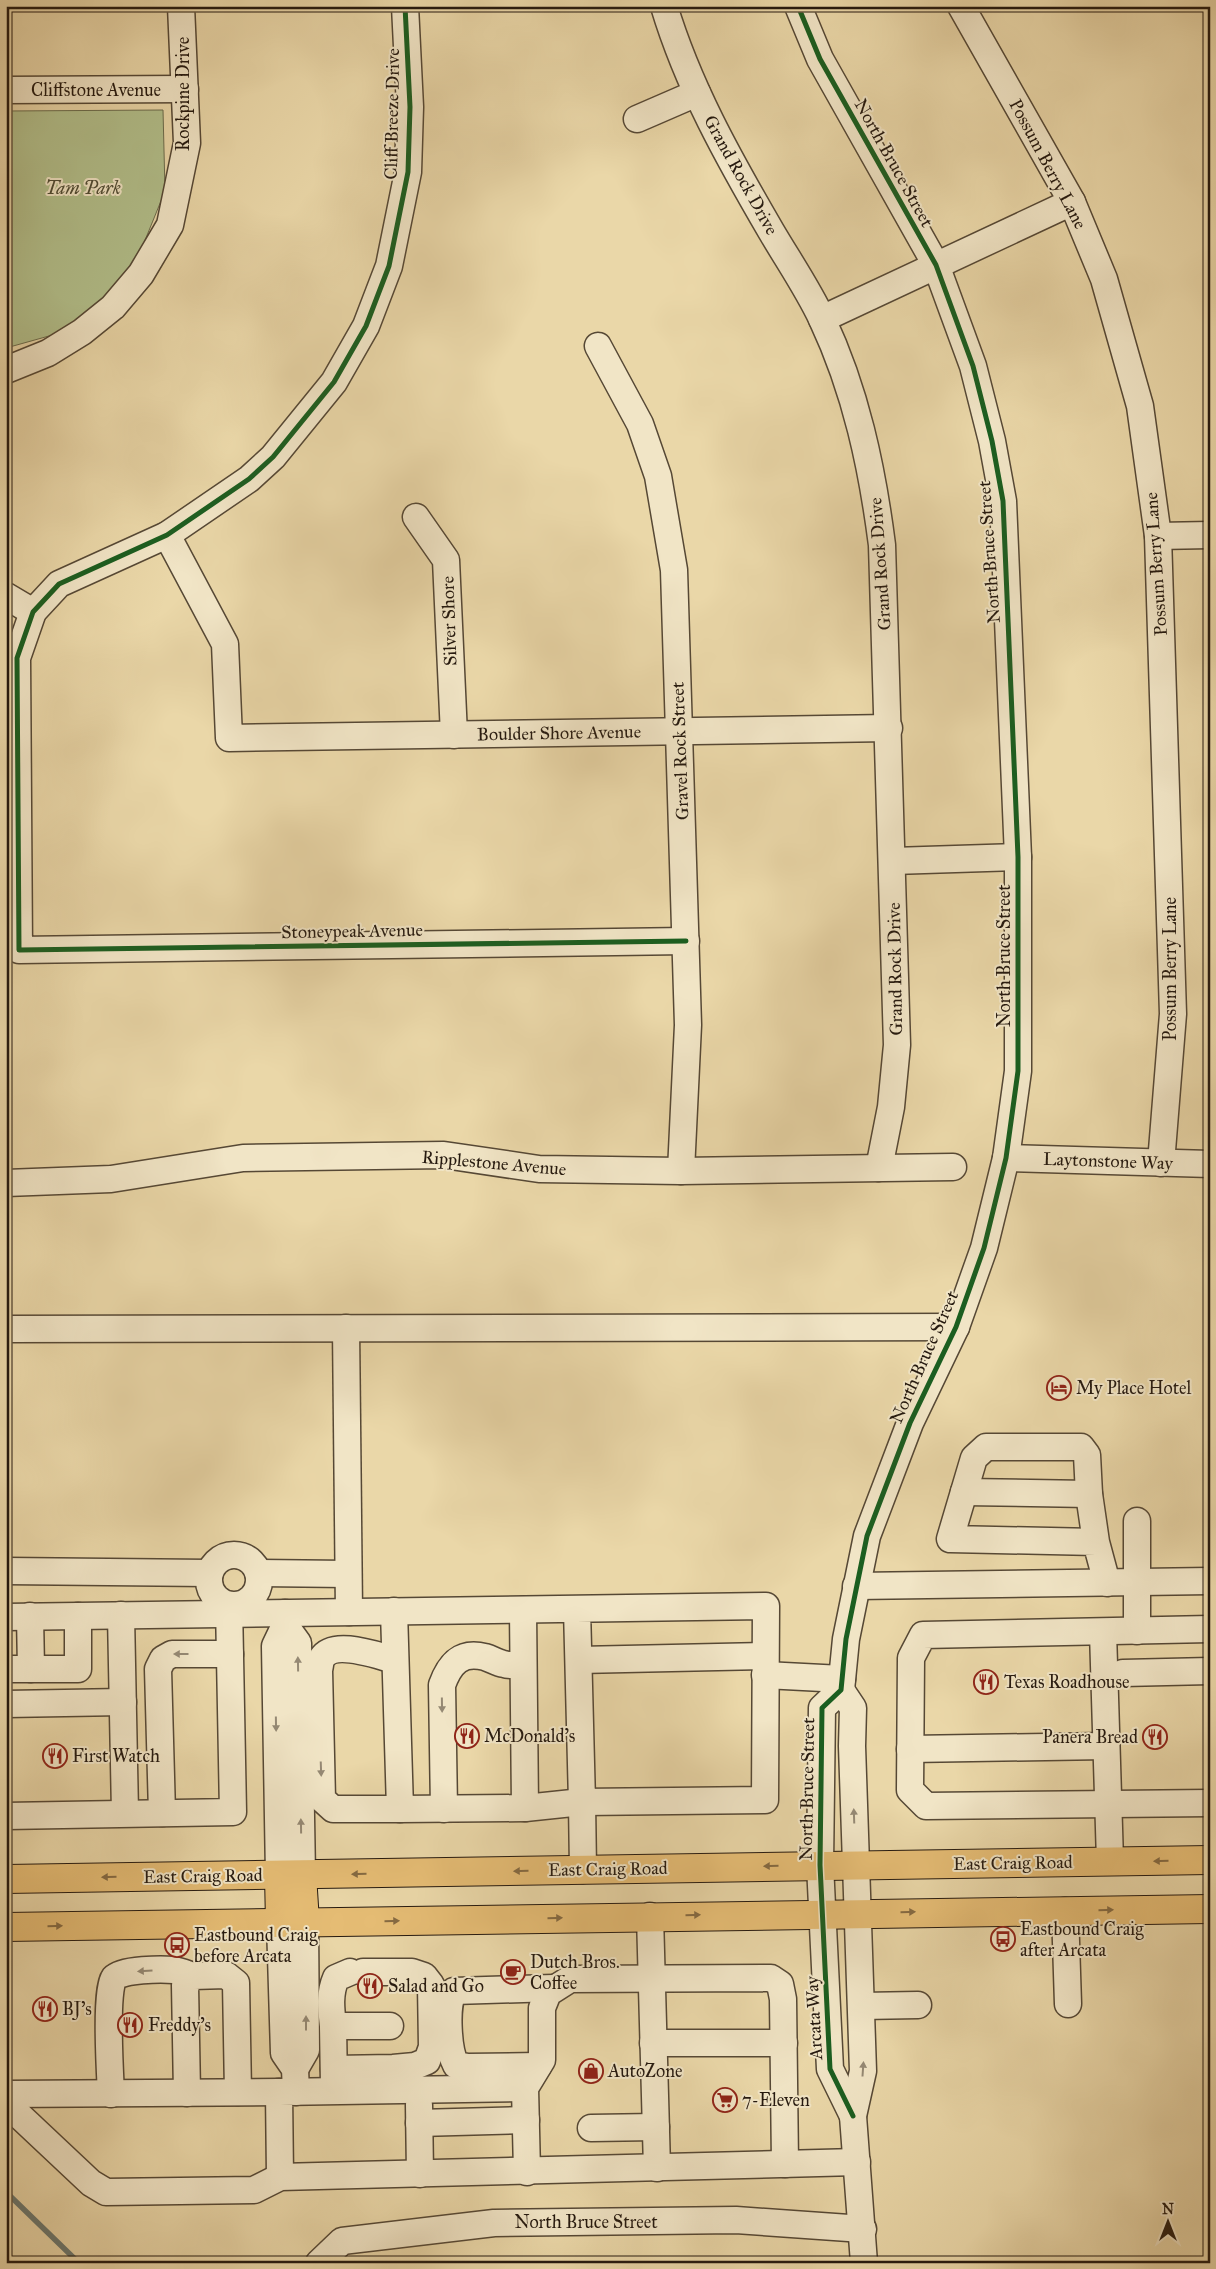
<svg xmlns="http://www.w3.org/2000/svg" width="1216" height="2269" viewBox="0 0 1216 2269" font-family="'IM FELL Great Primer',serif">
	<style>
		.green { fill: #b2bf8b; stroke: #6c6c4d }
		.lines { fill: none; stroke-linecap: round; stroke-linejoin: round }
		.stream { stroke: #6b7870; stroke-width: 5.5 }
		.minor-casing { stroke: #564835; stroke-width: 29 }
		.major-casing { stroke: #25190f; stroke-width: 30 }
		.minor { stroke: #f1e5c6; stroke-width: 26 }
		.major { stroke: #e5bc74; stroke-width: 28 }
		.cycleway-casing { stroke: #f1e5c6; stroke-width: 8 }
		.cycleway { stroke: #1b5e20; stroke-width: 5 }
		.oneway { fill: #958974 }
		.oneway2 { fill: #856a42 }
		.labels { text-anchor: middle; dominant-baseline: central; stroke-width: 4; stroke-linejoin: round; paint-order: stroke }
		.street-label { font-size: 18px; fill: #25190f; stroke: #f1e5c6 }
		.park-label { font-size: 18px; font-style: italic; fill: #4f4b34; stroke: #f1e5c6 }
		.poi-label { font-size: 18px; fill: #25190f; stroke: #f1e5c6; text-anchor: start }
	</style>
	<rect width="100%" height="100%" fill="#ead7a8"/>
	<filter id="stains"><feTurbulence type="fractalNoise" baseFrequency=".004" numOctaves="4"/><feColorMatrix values="0 0 0 0 .2 0 0 0 0 .09 0 0 0 0 .02 0 0 0 .5 -.17"/></filter>
	<radialGradient id="worn" r=".72"><stop offset=".6" stop-color="#630" stop-opacity="0"/><stop offset="1" stop-color="#630" stop-opacity=".3"/></radialGradient>
	<path class="green" d="M 163,110 L 165,191 L 135,265 L 74,329 L 6,348 L 6,111 Z"/>
	<g class="lines">
		<path class="stream" d="M 6,2192 L 79,2263"/>
		<defs>
			<g id="minor">
				<path d="M 405,6 L 410,107 L 408,172 L 389,266 L 366,326 L 334,382 L 273,457 L 249,479 L 167,535 L 59,584 L 33,612 L 17,658 L 19,950 L 686,941"/>
				<path d="M 664,6 C 688,86 729,159 771,231 C 788,260 808,289 822,319 C 856,391 872,467 882,545 L 897,1045 L 891,1107 L 879,1168"/>
				<path d="M 798,6 L 820,59 L 936,265 L 973,366 L 992,441 L 1003,501 L 1018,857 L 1018,1071 L 1006,1158 L 984,1248 L 956,1327 L 910,1423 L 867,1536 L 846,1639 L 841,1690 L 822,1708 L 820,1865 L 830,2069 L 853,2116"/>
				<path d="M 961,6 L 1072,202 L 1104,279 L 1140,406 L 1158,536 L 1173,1014 L 1161,1163"/>
				<path d="M 6,90 L 185,89"/>
				<path d="M 637,119 L 697,93"/>
				<path d="M 822,319 L 1072,202"/>
				<path d="M 598,346 L 640,424 L 658,476 L 674,570 L 688,1025 L 681,1171"/>
				<path d="M 6,370 L 48,353 L 82,332 L 113,307 L 141,274 L 170,225 L 187,143 L 181,6"/>
				<path d="M 416,517 L 446,560 L 454,735"/>
				<path d="M 167,535 L 225,644 L 229,738 L 889,728"/>
				<path d="M 1158,536 L 1210,535"/>
				<path d="M 6,596 L 33,612"/>
				<path d="M 893,861 L 1018,857"/>
				<path d="M 1006,1158 L 1210,1164"/>
				<path d="M 6,1183 L 111,1179 L 243,1158 L 444,1155 L 539,1169 L 681,1171 L 953,1167"/>
				<path d="M 346,1328 L 349,1612"/>
				<path d="M 6,1329 L 956,1327"/>
				<path d="M 964,1492 L 1089,1494"/>
				<path d="M 1137,1521 L 1137,1631"/>
				<path d="M 1096,1542 L 1089,1494 L 1087,1455 L 1081,1447 L 986,1447 L 974,1458 L 950,1539 L 1096,1542 L 1107,1583"/>
				<circle cx="234" cy="1580" r="25"/>
				<path d="M 6,1571 L 209,1573"/>
				<path d="M 259,1573 L 348,1574"/>
				<path d="M 856,1586 L 1210,1581"/>
				<path d="M 394,1611 L 400,1809 L 525,1808 L 523,1610"/>
				<path d="M 121,1615 L 125,1813"/>
				<path d="M 30,1616 L 31,1669"/>
				<path d="M 6,1617 L 766,1606 L 765,1800 L 582,1802 L 577,1609"/>
				<path d="M 285,1625 L 298,1643 L 302,1875"/>
				<path d="M 1210,1629 L 923,1635 L 911,1658 L 910,1790 L 926,1806 L 1210,1803"/>
				<path d="M 1103,1632 L 1110,1861"/>
				<path d="M 395,1660 C 378,1656 334,1639 322,1658 C 320,1661 320,1667 319,1670 L 322,1799 L 333,1809 L 400,1809"/>
				<path d="M 579,1660 L 765,1656"/>
				<path d="M 6,1669 L 78,1669 L 78,1616"/>
				<path d="M 1123,1673 L 1210,1671"/>
				<path d="M 765,1675 L 842,1679"/>
				<path d="M 841,1690 L 853,1708 L 852,1746 L 863,2071 L 853,2116 L 864,2263"/>
				<path d="M 6,1704 L 123,1702"/>
				<path d="M 910,1749 L 1106,1746"/>
				<path d="M 525,1808 L 582,1802 L 583,1870"/>
				<path d="M 444,1809 L 442,1685 C 450,1663 461,1651 485,1657 C 492,1659 497,1663 504,1664 C 510,1666 517,1665 523,1664"/>
				<path d="M 162,1813 L 158,1669 L 163,1659 L 172,1654 L 230,1654"/>
				<path d="M 6,1816 L 233,1812 L 229,1605"/>
				<path d="M 279,1875 L 275,1646 L 285,1625 L 285,1613"/>
				<path d="M 1065,1911 L 1068,2004"/>
				<path d="M 650,1916 L 657,2168"/>
				<path d="M 280,1923 L 284,2053 L 295,2069 L 296,2092"/>
				<path d="M 862,2006 L 918,2005"/>
				<path d="M 333,2026 C 331,2009 329,1994 336,1978 L 350,1972"/>
				<path d="M 653,2043 L 784,2043"/>
				<path d="M 538,2066 L 468,2067 L 456,2065 C 448,2050 445,2005 454,1991 L 554,1988"/>
				<path d="M 295,2069 L 306,2050 L 305,1922"/>
				<path d="M 334,2069 L 393,2068 L 415,2066 L 427,2061 L 432,2047 L 431,1985 L 424,1976 L 412,1972 L 363,1972"/>
				<path d="M 334,2085 L 333,2026 L 390,2026"/>
				<path d="M 187,2093 L 185,1985 L 193,1976 L 226,1975 L 236,1983 L 238,2092"/>
				<path d="M 6,2094 L 279,2092"/>
				<path d="M 111,2094 C 110,2074 105,1990 114,1978 C 122,1969 162,1969 174,1970 C 181,1971 187,1974 193,1976"/>
				<path d="M 6,2103 L 91,2183 L 106,2192 L 254,2190 L 280,2177 L 857,2162"/>
				<path d="M 419,2105 L 420,2174"/>
				<path d="M 419,2123 L 526,2120"/>
				<path d="M 591,2128 L 656,2127"/>
				<path d="M 527,2172 L 525,2088 L 542,2060 L 542,2008 L 548,1993 L 570,1979 L 771,1978 L 780,1984 L 783,1999 L 785,2164"/>
				<path d="M 280,2177 L 279,2092 L 525,2088"/>
				<path d="M 319,2263 L 342,2241 L 494,2223 L 736,2220 L 863,2229"/>
			</g>
			<g id="major">
				<path d="M 279,1875 L 280,1923"/>
				<path d="M 302,1875 L 305,1922"/>
				<path d="M 6,1879 L 1210,1860"/>
				<path d="M 6,1927 L 1210,1909"/>
			</g>
		</defs>
		<use href="#minor" class="minor-casing"/>
		<use href="#major" class="major-casing"/>
		<use href="#minor" class="minor"/>
		<use href="#major" class="major"/>
		<defs>
			<g id="cycleway">
				<path d="M 405,6 L 410,107 L 408,172 L 389,266 L 366,326 L 334,382 L 273,457 L 249,479 L 167,535 L 59,584 L 33,612 L 17,658 L 19,950 L 686,941"/>
				<path d="M 798,6 L 820,59 L 936,265 L 973,366 L 992,441 L 1003,501 L 1018,857 L 1018,1071 L 1006,1158 L 984,1248 L 956,1327 L 910,1423 L 867,1536 L 846,1639 L 841,1690 L 822,1708 L 820,1865 L 830,2069 L 853,2116"/>
			</g>
		</defs>
		<use href="#cycleway" class="cycleway-casing"/>
		<use href="#cycleway" class="cycleway"/>
	</g>
	<defs><path id="oneway-solid" d="M-6-.8H1V-3.2L6.5 0L1 3.2V.8H-6Z" transform="scale(1.25)"/></defs>
	<g class="oneway">
		<use href="#oneway-solid" transform="translate(181 1654) rotate(180)"/>
		<use href="#oneway-solid" transform="translate(298 1664) rotate(-91)"/>
		<use href="#oneway-solid" transform="translate(442 1705) rotate(89)"/>
		<use href="#oneway-solid" transform="translate(276 1724) rotate(89)"/>
		<use href="#oneway-solid" transform="translate(321 1769) rotate(88)"/>
		<use href="#oneway-solid" transform="translate(854 1816) rotate(-92)"/>
		<use href="#oneway-solid" transform="translate(301 1826) rotate(-91)"/>
		<use href="#oneway-solid" transform="translate(145 1971) rotate(177)"/>
		<use href="#oneway-solid" transform="translate(306 2023) rotate(-90)"/>
		<use href="#oneway-solid" transform="translate(863 2069) rotate(-86)"/>
	</g>
	<g class="oneway2">
		<use href="#oneway-solid" transform="translate(1161 1861) rotate(179)"/>
		<use href="#oneway-solid" transform="translate(771 1866) rotate(179)"/>
		<use href="#oneway-solid" transform="translate(521 1871) rotate(179)"/>
		<use href="#oneway-solid" transform="translate(359 1874) rotate(179)"/>
		<use href="#oneway-solid" transform="translate(109 1877) rotate(179)"/>
		<use href="#oneway-solid" transform="translate(1106 1910) rotate(-1)"/>
		<use href="#oneway-solid" transform="translate(908 1912) rotate(-1)"/>
		<use href="#oneway-solid" transform="translate(693 1915) rotate(-1)"/>
		<use href="#oneway-solid" transform="translate(555 1918) rotate(-1)"/>
		<use href="#oneway-solid" transform="translate(392 1921) rotate(-1)"/>
		<use href="#oneway-solid" transform="translate(55 1926) rotate(-1)"/>
	</g>
	<defs>
		<symbol id="hotel-ring" viewBox="-11 -11 22 22"><circle r="9.5" fill="#f1e5c6" stroke="#8f2418" stroke-width="1.5"/><path d="M-6-4.5h1.5V1H6V5H4.5V3h-9V5H-6ZM-4 0a1.8 1.8 0 1 1 3.6 0ZM.5 0V-2.5h3Q6-2.5 6 0Z" fill="#8f2418"/></symbol>
		<symbol id="restaurant-ring" viewBox="-11 -11 22 22"><circle r="9.5" fill="#f1e5c6" stroke="#8f2418" stroke-width="1.5"/><path d="M-5-6h1v4h1v-4h1v4h1v-4h1v5L-1.5 .5V6h-2V.5L-5-1ZM5-6V6H3V1.5H1.5Q1.5-4 5-6Z" fill="#8f2418"/></symbol>
		<symbol id="bus-ring" viewBox="-11 -11 22 22"><circle r="9.5" fill="#f1e5c6" stroke="#8f2418" stroke-width="1.5"/><path d="M-5-6H5V4H4V6H2V4H-2V6H-4V4H-5ZM-3.5-4V0h7V-4ZM-3.5 1.2v1.5H-2V1.2ZM2 1.2v1.5H3.5V1.2Z" fill="#8f2418"/></symbol>
		<symbol id="cafe-ring" viewBox="-11 -11 22 22"><circle r="9.5" fill="#f1e5c6" stroke="#8f2418" stroke-width="1.5"/><path d="M-5.5-4.5H6V0H3Q3 3.5 0 3.5H-2.5Q-5.5 3.5-5.5 0ZM3-3.2v2h1.7v-2ZM-6 4.5H4V6H-6Z" fill="#8f2418"/></symbol>
		<symbol id="shop-ring" viewBox="-11 -11 22 22"><circle r="9.5" fill="#f1e5c6" stroke="#8f2418" stroke-width="1.5"/><path d="M-5-2.5h2.3a2.7 3.5 0 0 1 5.4 0H5L5.5 6h-11ZM-1.5-2.5h3a1.5 2.3 0 0 0-3 0Z" fill="#8f2418"/></symbol>
		<symbol id="supermarket-ring" viewBox="-11 -11 22 22"><circle r="9.5" fill="#f1e5c6" stroke="#8f2418" stroke-width="1.5"/><path d="M-6-5.5h2.5l.6 2H6L4.5 2H-2.5L-4.4-4H-6ZM-1.5 3.2a1.3 1.3 0 1 0 .1 0ZM3 3.2a1.3 1.3 0 1 0 .1 0Z" fill="#8f2418"/></symbol>
	</defs>
	<g fill-rule="evenodd">
		<use href="#hotel-ring" x="1045" y="1374" width="28" height="28"/>
		<use href="#restaurant-ring" x="972" y="1668" width="28" height="28"/>
		<use href="#restaurant-ring" x="453" y="1722" width="28" height="28"/>
		<use href="#restaurant-ring" x="1141" y="1723" width="28" height="28"/>
		<use href="#restaurant-ring" x="41" y="1742" width="28" height="28"/>
		<use href="#bus-ring" x="989" y="1925" width="28" height="28"/>
		<use href="#bus-ring" x="163" y="1931" width="28" height="28"/>
		<use href="#cafe-ring" x="499" y="1958" width="28" height="28"/>
		<use href="#restaurant-ring" x="356" y="1972" width="28" height="28"/>
		<use href="#restaurant-ring" x="31" y="1995" width="28" height="28"/>
		<use href="#restaurant-ring" x="116" y="2011" width="28" height="28"/>
		<use href="#shop-ring" x="577" y="2057" width="28" height="28"/>
		<use href="#supermarket-ring" x="711" y="2086" width="28" height="28"/>
	</g>
	<g class="labels">
		<g class="street-label">
			<text x="96" y="90">Cliffstone Avenue</text>
			<text transform="translate(183 94) rotate(-90)">Rockpine Drive</text>
			<text transform="translate(392 114) rotate(-89)">Cliff Breeze Drive</text>
			<text transform="translate(894 163) rotate(61)">North Bruce Street</text>
			<text transform="translate(1048 164) rotate(62)">Possum Berry Lane</text>
			<text transform="translate(741 175) rotate(61)">Grand Rock Drive</text>
			<text transform="translate(989 552) rotate(-94)">North Bruce Street</text>
			<text transform="translate(880 564) rotate(-94)">Grand Rock Drive</text>
			<text transform="translate(1156 564) rotate(-94)">Possum Berry Lane</text>
			<text transform="translate(449 621) rotate(-92)">Silver Shore</text>
			<text transform="translate(559 733) rotate(-1)">Boulder Shore Avenue</text>
			<text transform="translate(680 751) rotate(-92)">Gravel Rock Street</text>
			<text transform="translate(352 931) rotate(-1)">Stoneypeak Avenue</text>
			<text transform="translate(1004 956) rotate(-90)">North Bruce Street</text>
			<text transform="translate(895 969) rotate(-91)">Grand Rock Drive</text>
			<text transform="translate(1170 969) rotate(-90)">Possum Berry Lane</text>
			<text transform="translate(1108 1161) rotate(2)">Laytonstone Way</text>
			<text transform="translate(494 1163) rotate(5)">Ripplestone Avenue</text>
			<text transform="translate(924 1357) rotate(-66)">North Bruce Street</text>
			<text transform="translate(807 1789) rotate(-89)">North Bruce Street</text>
			<text transform="translate(1013 1863) rotate(-1)">East Craig Road</text>
			<text transform="translate(608 1869) rotate(-1)">East Craig Road</text>
			<text transform="translate(203 1876) rotate(-1)">East Craig Road</text>
			<text transform="translate(814 2018) rotate(-93)">Arcata Way</text>
			<text x="586" y="2222">North Bruce Street</text>
		</g>
		<g class="park-label">
			<text x="83" y="188">Tam Park</text>
		</g>
		<g class="poi-label">
			<text x="1076" y="1388">My Place Hotel</text>
			<text x="1004" y="1682">Texas Roadhouse</text>
			<text x="484" y="1736">McDonald's</text>
			<text x="1138" y="1737" text-anchor="end">Panera Bread</text>
			<text x="72" y="1756">First Watch</text>
			<text x="1020" y="1929">Eastbound Craig<tspan x="1020" dy="21">after Arcata</tspan></text>
			<text x="194" y="1935">Eastbound Craig<tspan x="194" dy="21">before Arcata</tspan></text>
			<text x="530" y="1962">Dutch Bros.<tspan x="530" dy="21">Coffee</tspan></text>
			<text x="388" y="1986">Salad and Go</text>
			<text x="62" y="2009">BJ's</text>
			<text x="148" y="2025">Freddy's</text>
			<text x="608" y="2071">AutoZone</text>
			<text x="742" y="2100">7-Eleven</text>
		</g>
	</g>
	<rect width="1216" height="2269" fill="none" stroke="#ead7a8" stroke-width="25"/>
	<rect x="8" y="8" width="1201" height="2254" fill="none" stroke="#25190f" stroke-width="2.5"/>
	<rect x="12" y="12" width="1191" height="2244" fill="none" stroke="#25190f"/>
	<g transform="translate(1168 2222)" stroke="#f1e5c6" stroke-width="4" paint-order="stroke">
	<path d="M0-4L9 19L0 12L-9 19Z" fill="#25190f"/>
	<text y="-8" font-size="14" font-weight="bold" text-anchor="middle" fill="#25190f">N</text>
	</g>
	<rect width="100%" height="100%" filter="url(#stains)"/>
	<rect width="100%" height="100%" fill="url(#worn)"/>
</svg>
